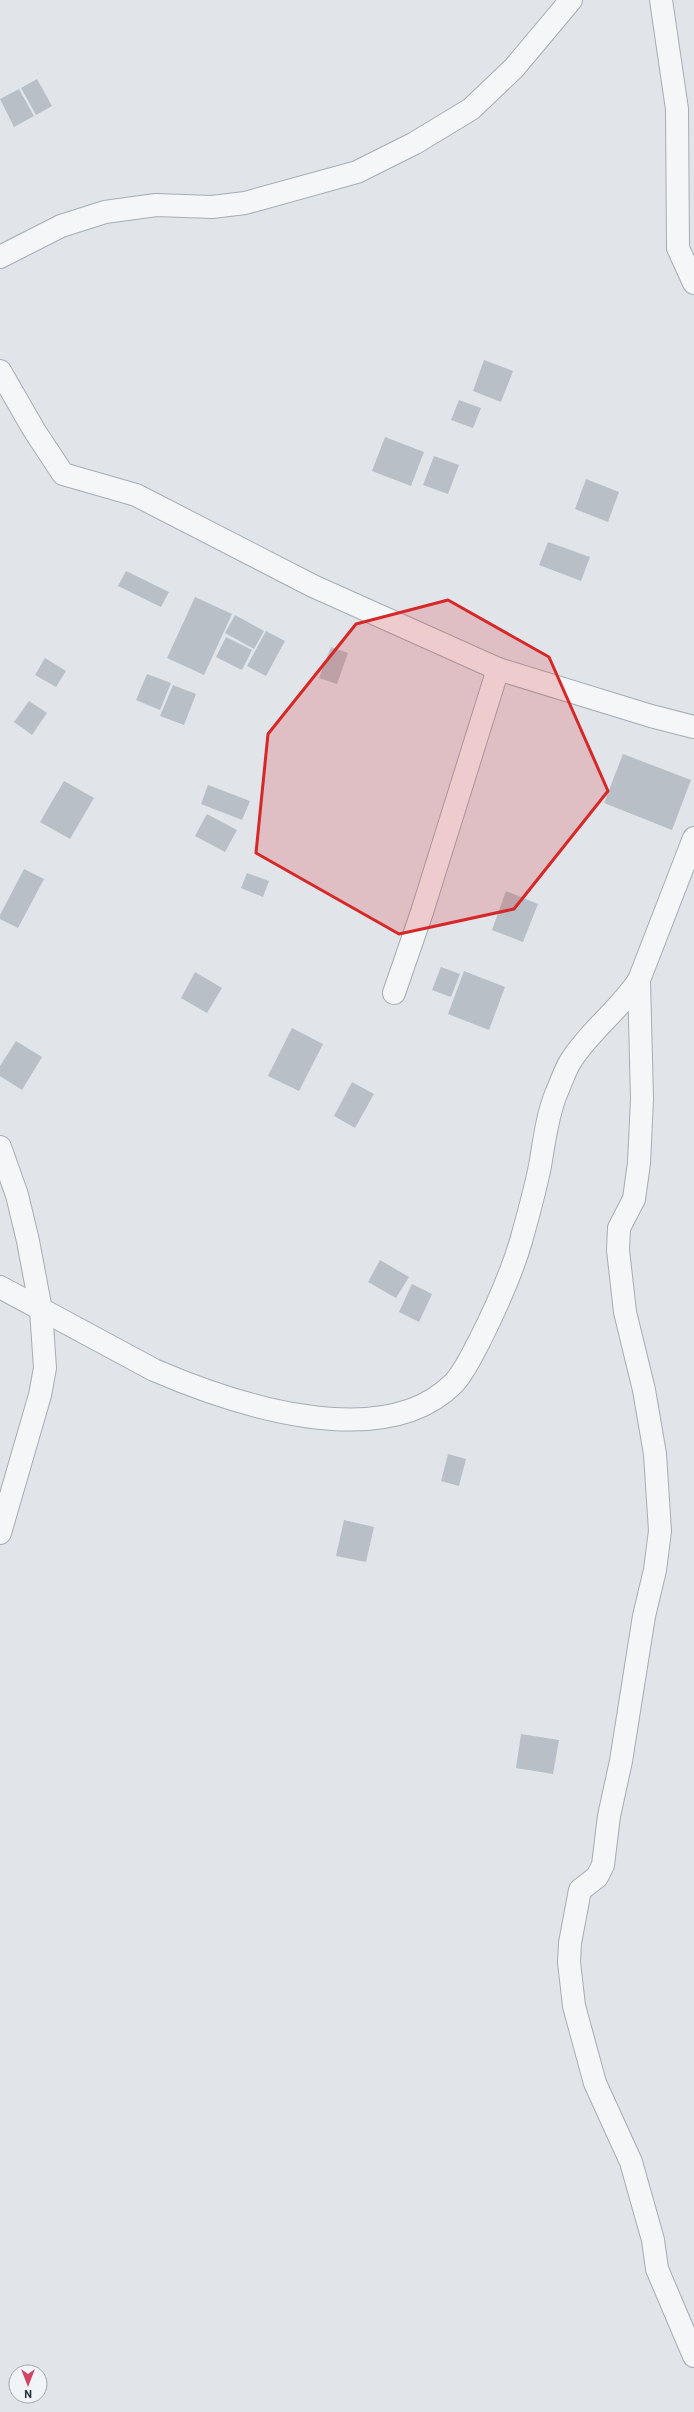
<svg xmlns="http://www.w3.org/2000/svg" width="694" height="2412" viewBox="0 0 694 2412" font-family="Roboto,sans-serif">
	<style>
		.building { fill: #b8bfc7 }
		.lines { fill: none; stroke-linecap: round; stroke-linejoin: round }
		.minor-casing { stroke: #a6acb4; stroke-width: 24 }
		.minor { stroke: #f4f6f8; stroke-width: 22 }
		.marked { fill: #d62828; fill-opacity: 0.2; stroke: #d62828; stroke-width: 3; stroke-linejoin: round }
	</style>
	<rect width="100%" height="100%" fill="#e1e5ea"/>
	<g class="building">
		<path d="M 37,79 L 52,106 L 36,115 L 21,88 Z"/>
		<path d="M 19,89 L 34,116 L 14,127 L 0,99 Z"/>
		<path d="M 484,360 L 513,371 L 501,402 L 473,391 Z"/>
		<path d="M 459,400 L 481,408 L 473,428 L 451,420 Z"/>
		<path d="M 385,437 L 424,452 L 411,486 L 372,471 Z"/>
		<path d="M 434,456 L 459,465 L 448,494 L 423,485 Z"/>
		<path d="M 586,479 L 619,492 L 608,522 L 575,509 Z"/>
		<path d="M 548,542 L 590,557 L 581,581 L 539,565 Z"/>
		<path d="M 126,571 L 169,592 L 161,607 L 118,586 Z"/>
		<path d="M 195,597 L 232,614 L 204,675 L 167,658 Z"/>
		<path d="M 235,615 L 264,631 L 254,649 L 225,633 Z"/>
		<path d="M 266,631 L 285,641 L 266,676 L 247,666 Z"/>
		<path d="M 226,637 L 252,650 L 242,670 L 216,657 Z"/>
		<path d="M 331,647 L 348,653 L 337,684 L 319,678 Z"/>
		<path d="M 45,658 L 66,671 L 56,687 L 35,675 Z"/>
		<path d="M 147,674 L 171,683 L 160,710 L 136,700 Z"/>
		<path d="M 173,685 L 196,694 L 184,725 L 160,716 Z"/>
		<path d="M 29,701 L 47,713 L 32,735 L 14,722 Z"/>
		<path d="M 623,754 L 691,780 L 672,830 L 604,803 Z"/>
		<path d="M 64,781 L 94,798 L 70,839 L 40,822 Z"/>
		<path d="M 208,785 L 250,801 L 242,820 L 201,804 Z"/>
		<path d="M 207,814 L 237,830 L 225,852 L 195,836 Z"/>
		<path d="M 24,869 L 44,879 L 18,928 L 0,919 L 0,915 Z"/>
		<path d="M 247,873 L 269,881 L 263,897 L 241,888 Z"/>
		<path d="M 506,891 L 538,904 L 523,942 L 492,930 Z"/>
		<path d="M 441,967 L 460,974 L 451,997 L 432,990 Z"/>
		<path d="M 464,971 L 505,987 L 489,1030 L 448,1014 Z"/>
		<path d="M 195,972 L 222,988 L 207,1013 L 181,998 Z"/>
		<path d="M 292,1028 L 323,1044 L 299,1091 L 268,1076 Z"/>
		<path d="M 16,1041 L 42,1057 L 22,1090 L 0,1076 L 0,1066 Z"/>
		<path d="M 352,1082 L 374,1094 L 355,1128 L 334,1116 Z"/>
		<path d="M 380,1260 L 409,1277 L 396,1298 L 368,1282 Z"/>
		<path d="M 412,1284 L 432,1294 L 419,1322 L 399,1312 Z"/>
		<path d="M 448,1454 L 466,1459 L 459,1486 L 441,1481 Z"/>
		<path d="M 344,1520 L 374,1527 L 366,1562 L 336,1556 Z"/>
		<path d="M 521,1734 L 559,1740 L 553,1774 L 516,1768 Z"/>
	</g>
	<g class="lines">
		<defs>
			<g id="minor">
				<path d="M 661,0 L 677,109 L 678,248 L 694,283"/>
				<path d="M 0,257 L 61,226 L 105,212 L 156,205 L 212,207 L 245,203 L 357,172 L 415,143 L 471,109 L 514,68 L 571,0"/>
				<path d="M 0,371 L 34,430 L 63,474 L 136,495 L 313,586 L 498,669 L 651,716 L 694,727"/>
				<path d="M 639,980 L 642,1099 L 639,1163 L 634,1199 L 619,1228 L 618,1250 L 625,1312 L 644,1390 L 655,1454 L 660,1531 L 655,1570 L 644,1616 L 621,1761 L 609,1816 L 603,1865 L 597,1877 L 580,1890 L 570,1943 L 569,1962 L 574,2006 L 595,2083 L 631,2162 L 653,2240 L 657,2269 L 694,2356"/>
				<path d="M 394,993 L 422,912 L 498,669"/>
				<path d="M 0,1147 L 17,1195 L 28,1241 L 41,1310 L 45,1368 L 40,1395 L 0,1533"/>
				<path d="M 0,1287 L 154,1370 C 233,1404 383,1455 454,1383 C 465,1371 472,1355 480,1340 C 496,1308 511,1275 521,1241 C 528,1216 535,1191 540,1166 C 544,1143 547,1116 556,1094 C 561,1083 565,1069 572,1059 C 591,1030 620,1009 639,980 L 694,838"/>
			</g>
		</defs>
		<use href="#minor" class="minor-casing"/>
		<use href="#minor" class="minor"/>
	</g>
	<path class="marked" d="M 448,600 L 549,657 L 608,791 L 514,909 L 399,934 L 256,853 L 268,734 L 356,624 Z"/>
	<g transform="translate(28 2384) rotate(180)"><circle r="19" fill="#f1f4f7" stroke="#a1a7af"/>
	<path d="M0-3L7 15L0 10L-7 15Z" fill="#d14464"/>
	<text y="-6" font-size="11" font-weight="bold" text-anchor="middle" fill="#293442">N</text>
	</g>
</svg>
